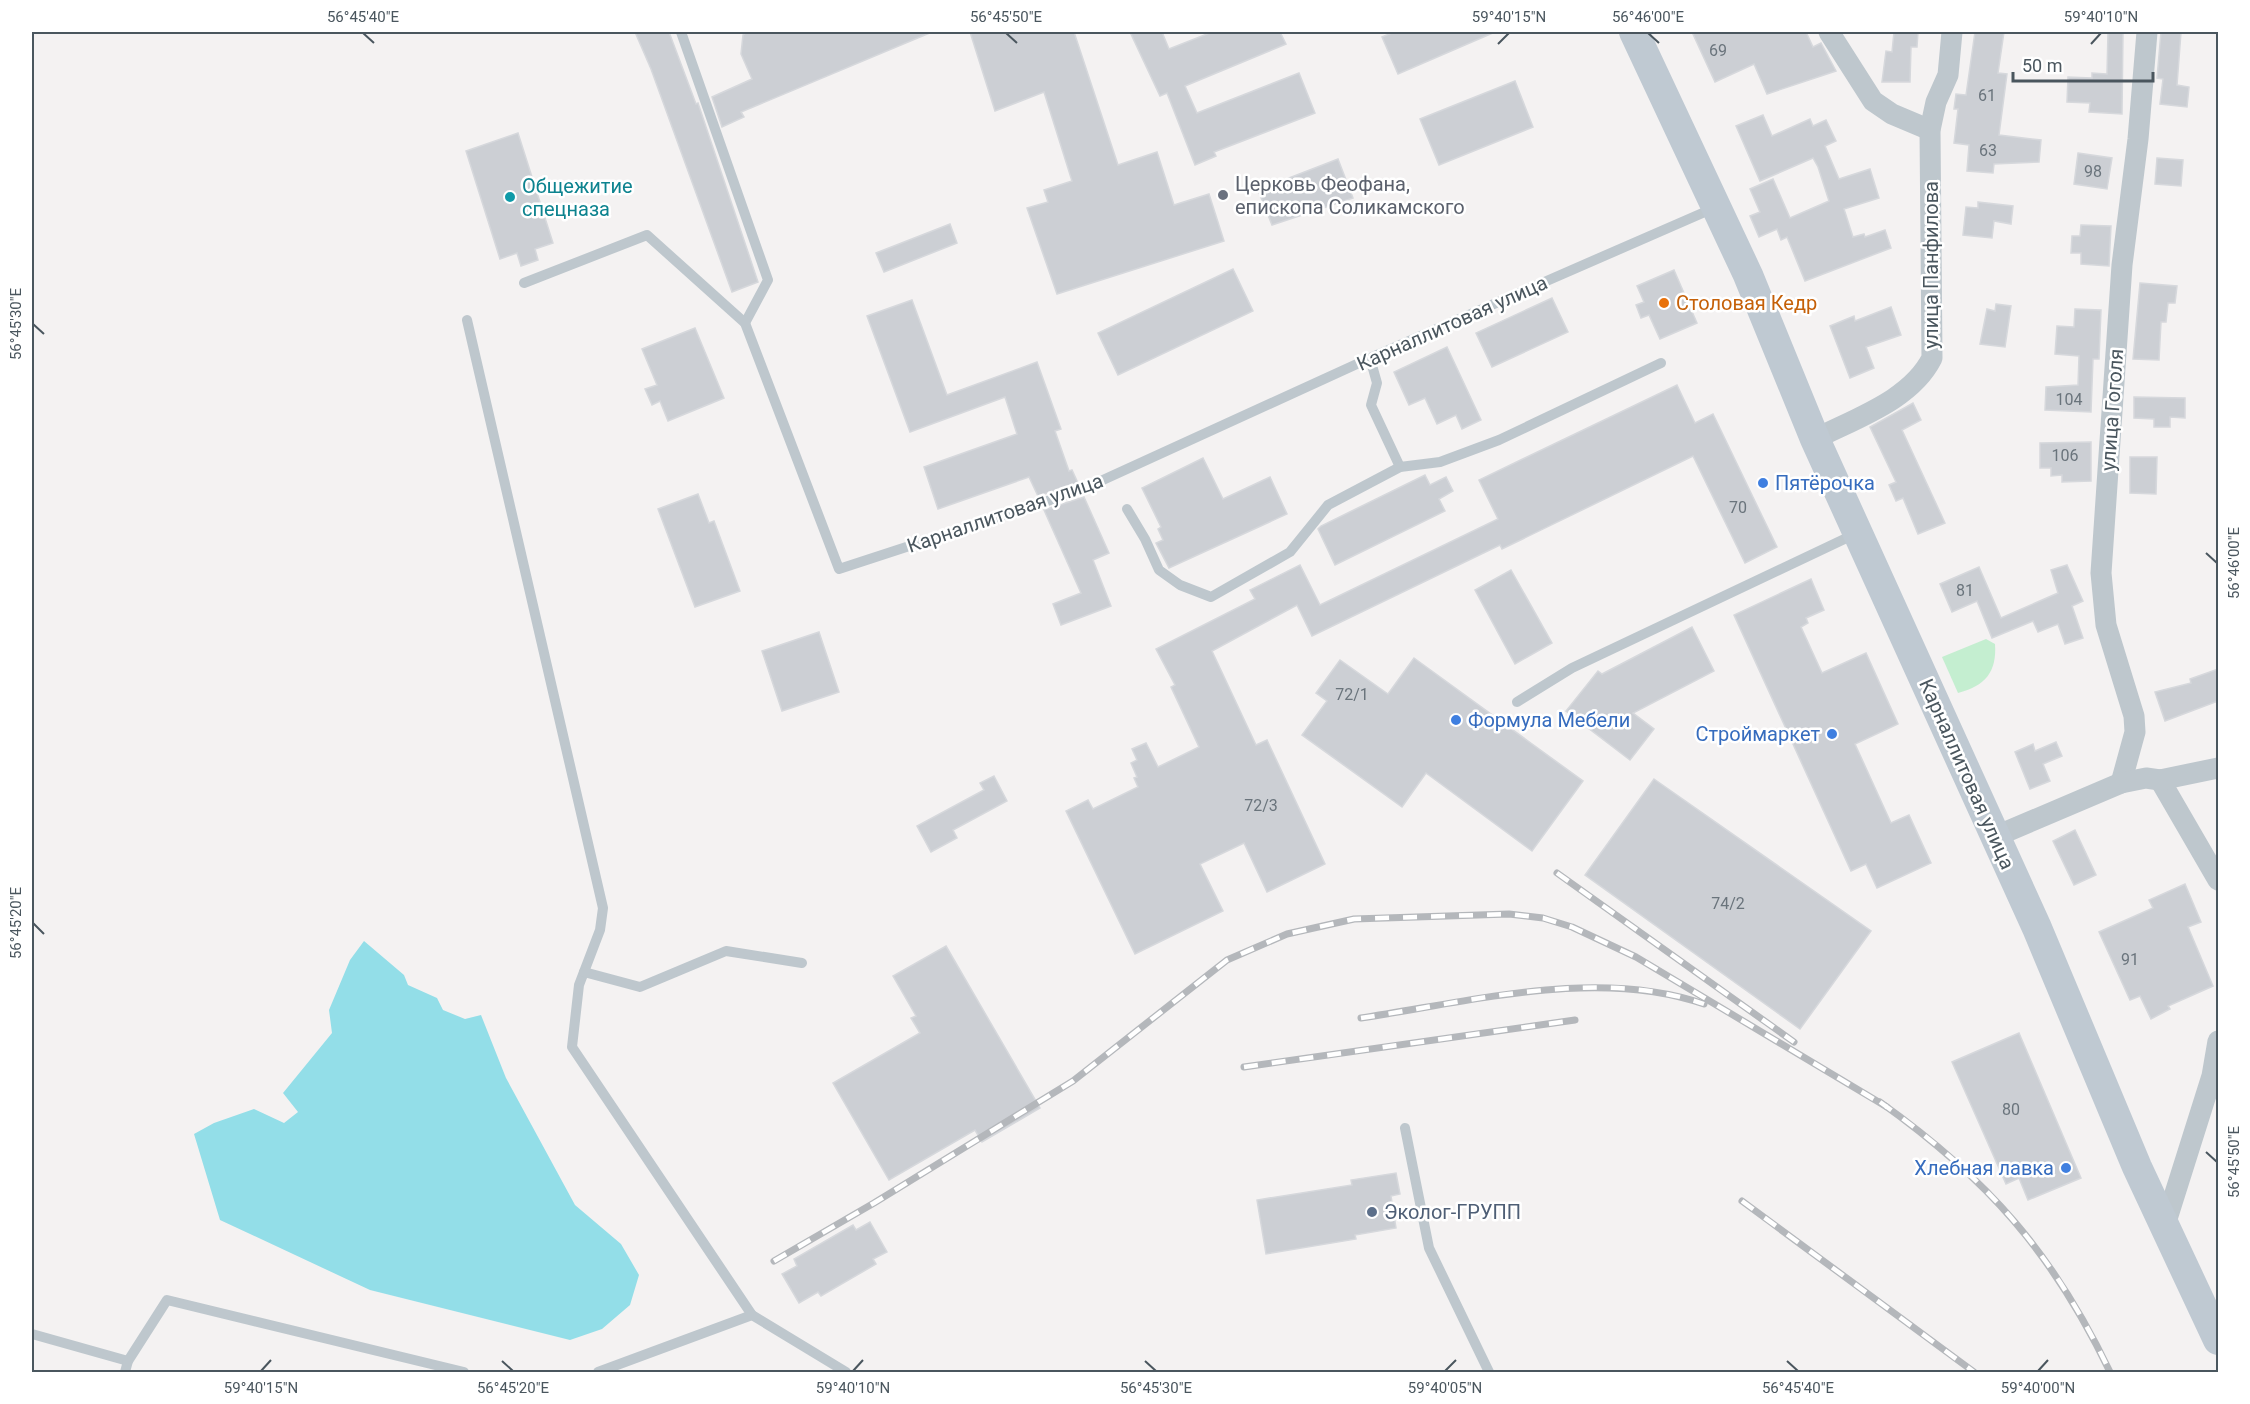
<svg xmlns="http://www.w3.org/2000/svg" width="2250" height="1404" viewBox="0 0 2250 1404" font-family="Roboto,sans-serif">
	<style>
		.green { fill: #c4eed0 }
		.water { fill: #93dee8 }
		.building { fill: #cccfd4; stroke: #d6d8dc; stroke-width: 1.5 }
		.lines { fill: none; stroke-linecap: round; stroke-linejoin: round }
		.lane { stroke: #bec7cd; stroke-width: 10 }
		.street { stroke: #bec7cd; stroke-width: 21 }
		.secondary { stroke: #bfc9d2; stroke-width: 30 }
		.rail-casing { stroke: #b4b7bb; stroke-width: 7 }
		.rail { stroke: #fff; stroke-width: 4.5; stroke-dasharray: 14; stroke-linecap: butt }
		.ticks { fill: none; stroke: #4a565e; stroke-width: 2 }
		.worship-dot { fill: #6b7280; stroke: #fff; stroke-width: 2 }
		.culture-dot { fill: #0f9aa8; stroke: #fff; stroke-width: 2 }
		.food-dot { fill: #e8710a; stroke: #fff; stroke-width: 2 }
		.shop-dot { fill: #3f7fe0; stroke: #fff; stroke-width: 2 }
		.service-dot { fill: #5c6f8a; stroke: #fff; stroke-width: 2 }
		.labels { text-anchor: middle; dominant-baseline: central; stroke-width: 5; stroke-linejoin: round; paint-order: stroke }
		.number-label { font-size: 16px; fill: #6a747c }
		.worship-label { font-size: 20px; fill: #5b616d; stroke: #fff; text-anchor: start }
		.culture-label { font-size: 20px; fill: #0d838f; stroke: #fff; text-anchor: start }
		.street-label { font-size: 20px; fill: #4a565e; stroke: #fff }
		.food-label { font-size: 20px; fill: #c56008; stroke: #fff; text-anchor: start }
		.shop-label { font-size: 20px; fill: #366cbe; stroke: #fff; text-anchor: start }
		.service-label { font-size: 20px; fill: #4e5e75; stroke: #fff; text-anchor: start }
		.neatline { fill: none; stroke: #4a565e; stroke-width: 2 }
		.ticks-label { font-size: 15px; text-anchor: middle; fill: #4a565e }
	</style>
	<rect width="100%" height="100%" fill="#f4f2f2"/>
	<path class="green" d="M 1986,639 L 1995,644 C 1997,672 1985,686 1958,693 L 1942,657 Z"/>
	<path class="water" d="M 364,941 L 404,975 L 408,985 L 437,998 L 443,1010 L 465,1019 L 481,1015 L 506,1078 L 575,1205 L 621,1244 L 639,1275 L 630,1305 L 602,1329 L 570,1340 L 370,1290 L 220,1220 L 194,1134 L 214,1123 L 254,1109 L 284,1123 L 298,1112 L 283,1093 L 332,1033 L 329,1010 L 350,960 Z"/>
	<g class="building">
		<path d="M 635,32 L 669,32 L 696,104 L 698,103 L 758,282 L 732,292 L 651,69 Z"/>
		<path d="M 747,32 L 932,32 L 741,112 L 744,117 L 722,127 L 712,97 L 752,79 L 741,54 L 743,35 Z"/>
		<path d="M 970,32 L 1074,32 L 1118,165 L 1157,152 L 1174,205 L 1209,194 L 1224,241 L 1057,294 L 1027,208 L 1048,202 L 1044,190 L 1072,181 L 1044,92 L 995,111 Z"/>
		<path d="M 1130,32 L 1162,32 L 1169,49 L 1212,32 L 1280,32 L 1286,44 L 1185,86 L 1197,113 L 1299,73 L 1315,113 L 1214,152 L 1216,156 L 1195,165 L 1167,93 L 1160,96 Z"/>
		<path d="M 1394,32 L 1495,32 L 1398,74 L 1382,37 Z"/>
		<path d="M 1692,32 L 1806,32 L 1813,47 L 1821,43 L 1836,71 L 1767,94 L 1754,64 L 1715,82 Z"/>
		<path d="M 1894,32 L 1918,32 L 1917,47 L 1911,47 L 1910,82 L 1882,82 L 1886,51 L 1892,52 Z"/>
		<path d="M 1975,32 L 2004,32 L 1998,73 L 2007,74 L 1999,135 L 2041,140 L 2039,162 L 1994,164 L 1993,173 L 1967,171 L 1969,145 L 1954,143 L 1958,109 L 1954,109 L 1956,94 L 1966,95 Z"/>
		<path d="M 2108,32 L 2123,32 L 2122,114 L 2089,112 L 2090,103 L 2067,102 L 2068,77 L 2092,78 L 2092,73 L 2107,74 Z"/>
		<path d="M 2161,32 L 2181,32 L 2177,85 L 2189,87 L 2187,107 L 2160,104 L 2163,79 L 2157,78 Z"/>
		<path d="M 1515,81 L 1533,127 L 1439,165 L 1420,119 Z"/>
		<path d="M 1763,115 L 1772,136 L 1810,119 L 1813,126 L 1826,120 L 1836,141 L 1825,146 L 1839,179 L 1870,169 L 1879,198 L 1844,209 L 1853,237 L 1864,234 L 1865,237 L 1885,230 L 1891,248 L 1805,281 L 1787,237 L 1781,240 L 1777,229 L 1759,237 L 1750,216 L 1760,212 L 1750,189 L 1773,179 L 1790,218 L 1829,201 L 1818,167 L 1813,158 L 1760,181 L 1736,126 Z"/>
		<path d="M 518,133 L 553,243 L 535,249 L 538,260 L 521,266 L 517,253 L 500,259 L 466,151 Z"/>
		<path d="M 2078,153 L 2112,158 L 2107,189 L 2074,184 Z"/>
		<path d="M 2157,158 L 2183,160 L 2181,186 L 2155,184 Z"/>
		<path d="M 1338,159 L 1353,198 L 1272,225 L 1258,190 Z"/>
		<path d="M 1978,202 L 2013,206 L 2011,224 L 1994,221 L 1992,238 L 1963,235 L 1966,207 L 1978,208 Z"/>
		<path d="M 950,224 L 957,243 L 884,272 L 876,253 Z"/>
		<path d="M 2081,225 L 2111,226 L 2109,266 L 2081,264 L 2081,253 L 2071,253 L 2072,236 L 2080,236 Z"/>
		<path d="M 1233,269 L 1253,311 L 1118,375 L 1098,333 Z"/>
		<path d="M 1674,270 L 1697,323 L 1660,339 L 1649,315 L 1641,318 L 1636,305 L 1644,302 L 1637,286 Z"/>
		<path d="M 2140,283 L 2177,286 L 2175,303 L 2168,303 L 2166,322 L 2161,322 L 2159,360 L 2133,359 Z"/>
		<path d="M 1552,298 L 1568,332 L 1492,367 L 1476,333 Z"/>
		<path d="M 912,300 L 947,395 L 1037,362 L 1061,429 L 1055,431 L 1069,471 L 1072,470 L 1078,483 L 1038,496 L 1029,477 L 938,509 L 924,467 L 1017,434 L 1005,397 L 910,432 L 867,316 Z"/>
		<path d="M 1996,304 L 2011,306 L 2005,347 L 1980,344 L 1987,309 L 1995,311 Z"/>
		<path d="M 1891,307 L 1901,335 L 1866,347 L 1874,368 L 1850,378 L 1830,326 L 1854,316 L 1855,321 Z"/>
		<path d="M 2075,309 L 2101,310 L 2099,359 L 2093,359 L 2091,412 L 2045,410 L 2046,387 L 2078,385 L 2079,356 L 2055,354 L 2057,326 L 2074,327 Z"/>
		<path d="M 695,328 L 724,398 L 668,421 L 660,401 L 652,405 L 645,389 L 657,385 L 642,349 Z"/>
		<path d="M 1447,347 L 1481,420 L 1462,429 L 1456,415 L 1437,424 L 1425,398 L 1409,405 L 1394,372 Z"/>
		<path d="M 1677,385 L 1695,423 L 1713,414 L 1777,547 L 1745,563 L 1693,456 L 1502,549 L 1500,545 L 1312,636 L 1297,605 L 1212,651 L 1256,745 L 1267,740 L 1325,864 L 1267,892 L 1244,843 L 1200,864 L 1223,911 L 1135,954 L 1066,811 L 1088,800 L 1093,809 L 1138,787 L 1134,778 L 1137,777 L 1131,763 L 1137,760 L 1132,749 L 1146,743 L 1158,767 L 1199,747 L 1171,687 L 1175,685 L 1156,649 L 1255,599 L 1250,590 L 1300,565 L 1320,605 L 1498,519 L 1479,480 Z"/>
		<path d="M 2134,397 L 2185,398 L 2185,418 L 2170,417 L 2170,427 L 2154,427 L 2154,419 L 2134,418 Z"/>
		<path d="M 1913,403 L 1921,420 L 1902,430 L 1945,523 L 1918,534 L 1903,498 L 1896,501 L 1889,485 L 1896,482 L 1870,427 Z"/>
		<path d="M 2091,442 L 2091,481 L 2062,482 L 2062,475 L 2051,476 L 2051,468 L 2040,468 L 2040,443 Z"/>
		<path d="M 2130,457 L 2157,457 L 2156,494 L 2130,493 Z"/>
		<path d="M 1203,458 L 1223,499 L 1270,477 L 1287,514 L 1169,568 L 1156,543 L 1163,540 L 1158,529 L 1161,527 L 1142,488 Z"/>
		<path d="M 1425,475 L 1430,485 L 1446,477 L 1453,491 L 1439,499 L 1445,511 L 1335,565 L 1318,529 L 1321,526 Z"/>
		<path d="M 698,494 L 709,523 L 714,521 L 740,591 L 695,607 L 658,509 Z"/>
		<path d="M 1084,497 L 1109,553 L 1093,560 L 1111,606 L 1061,625 L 1053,604 L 1081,593 L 1044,510 Z"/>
		<path d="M 2067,565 L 2083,601 L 2072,606 L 2083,638 L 2065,644 L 2058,624 L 2038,632 L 2033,621 L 1992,638 L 1977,601 L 1952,612 L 1940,584 L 1979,567 L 2001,618 L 2058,593 L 2051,570 Z"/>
		<path d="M 1511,570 L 1552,643 L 1515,664 L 1475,590 Z"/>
		<path d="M 1811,579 L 1824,610 L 1806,618 L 1808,623 L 1801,627 L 1822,673 L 1866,653 L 1898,724 L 1855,744 L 1891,823 L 1909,815 L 1931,863 L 1877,888 L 1866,864 L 1851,871 L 1734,615 Z"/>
		<path d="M 1692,627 L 1714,671 L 1633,713 L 1654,729 L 1630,760 L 1566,711 L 1598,671 L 1602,674 Z"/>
		<path d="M 819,632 L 839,692 L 782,711 L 762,651 Z"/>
		<path d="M 1414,658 L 1583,781 L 1532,851 L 1426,773 L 1402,807 L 1302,735 L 1327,701 L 1316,693 L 1340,660 L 1388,694 Z"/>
		<path d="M 2218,669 L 2218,701 L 2165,721 L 2155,692 L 2191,683 L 2190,679 Z"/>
		<path d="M 2056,742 L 2062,756 L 2043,764 L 2050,781 L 2030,789 L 2015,752 L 2033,744 L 2035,751 Z"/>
		<path d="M 994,776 L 1007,801 L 953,830 L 957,838 L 931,852 L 917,826 L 984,790 L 980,783 Z"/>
		<path d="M 1654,779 L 1871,931 L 1800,1029 L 1585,875 Z"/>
		<path d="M 2075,830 L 2096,875 L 2074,885 L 2053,841 Z"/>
		<path d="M 2185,884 L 2201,922 L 2188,927 L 2213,986 L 2168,1006 L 2170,1009 L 2151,1019 L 2140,996 L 2130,1000 L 2099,932 L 2153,908 L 2149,900 Z"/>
		<path d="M 946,946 L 1040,1108 L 982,1142 L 975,1130 L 889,1180 L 833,1083 L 920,1033 L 911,1018 L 916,1016 L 893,976 Z"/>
		<path d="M 2019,1033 L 2081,1178 L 2028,1200 L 2019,1178 L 2006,1184 L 1952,1062 Z"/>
		<path d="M 1396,1173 L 1400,1194 L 1391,1196 L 1396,1228 L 1355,1235 L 1356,1239 L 1266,1254 L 1257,1200 L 1352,1185 L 1351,1180 Z"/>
		<path d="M 870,1222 L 887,1252 L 873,1259 L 876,1264 L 821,1296 L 818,1292 L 799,1303 L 782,1274 L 797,1266 L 794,1259 L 853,1225 L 856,1230 Z"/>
	</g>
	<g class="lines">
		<g class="lane">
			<path d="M 681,32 L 768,280 L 745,323"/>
			<path d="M 524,283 L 647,235 L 745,323 L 839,569 L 1081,490 L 1370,358 L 1714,208"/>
			<path d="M 467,320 L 603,908 L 600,930 L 579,985 L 572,1047 L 752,1315"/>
			<path d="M 1370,358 L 1377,383 L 1371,405 L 1400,467"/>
			<path d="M 1127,509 L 1145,539 L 1159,570 L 1180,585 L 1211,597 L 1290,552 L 1328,505 L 1400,467 L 1440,462 L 1499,440 L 1661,363"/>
			<path d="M 1517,702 L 1572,668 L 1855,534"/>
			<path d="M 584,972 L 640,987 L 726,951 L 802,963"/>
			<path d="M 1405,1128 L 1429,1248 L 1489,1372"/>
			<path d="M 32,1334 L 128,1361"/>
			<path d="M 125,1372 L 128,1361 L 167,1300 L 464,1372"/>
			<path d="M 598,1372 L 752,1315 L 846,1372"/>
		</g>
		<g class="street">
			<path d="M 1829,32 L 1873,101 L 1892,114 L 1930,130"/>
			<path d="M 1815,439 C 1856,418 1911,400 1932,358 L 1930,130 L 1936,102 L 1948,75 L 1952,32"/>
			<path d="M 2160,780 L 2218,880"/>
			<path d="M 2121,783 L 2135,732 L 2134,716 L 2106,625 L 2101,573 L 2122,265 L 2138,139 L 2147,32"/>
			<path d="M 1994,837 L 2121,783 L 2146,778 L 2160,780 L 2218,768"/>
			<path d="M 2165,1225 L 2212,1076 L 2218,1041"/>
		</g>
		<path class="secondary" d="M 1634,32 L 1748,275 L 1815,439 L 2037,928 L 2137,1167 L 2218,1340"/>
		<defs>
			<g id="rail">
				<path d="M 1557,873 L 1794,1042"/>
				<path d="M 1361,1018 C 1469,1002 1598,967 1704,1004"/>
				<path d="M 1244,1067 L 1575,1020"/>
				<path d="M 1880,1102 C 1988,1179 2053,1253 2110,1372"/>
				<path d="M 1742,1201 L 1974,1372"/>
				<path d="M 774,1261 L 874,1203 L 1073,1081 L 1227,960 L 1287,934 L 1354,919 L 1509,914 L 1543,918 L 1572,927 L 1636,957 L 1887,1107"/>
			</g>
		</defs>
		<use href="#rail" class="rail-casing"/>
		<use href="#rail" class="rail"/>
	</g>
	<path class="ticks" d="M 363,33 L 374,43M 1006,33 L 1017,43M 1648,33 L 1659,43M 1498,44 L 1509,33M 2091,44 L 2101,33M 33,324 L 44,334M 2206,553 L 2217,563M 33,923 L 44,934M 2206,1152 L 2217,1162M 502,1361 L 513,1371M 1145,1361 L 1156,1371M 1787,1361 L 1798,1371M 261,1371 L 271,1360M 853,1371 L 863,1360M 1445,1371 L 1456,1360M 2038,1371 L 2048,1360"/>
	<circle class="worship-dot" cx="1223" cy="195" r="6"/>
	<circle class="culture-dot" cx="510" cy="197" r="6"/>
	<circle class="food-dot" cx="1664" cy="303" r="6"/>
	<g class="shop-dot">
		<circle cx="1763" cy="483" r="6"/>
		<circle cx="1456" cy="720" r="6"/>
		<circle cx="1832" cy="734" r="6"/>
		<circle cx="2066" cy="1168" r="6"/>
	</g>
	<circle class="service-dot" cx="1372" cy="1212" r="6"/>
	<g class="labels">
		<g class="number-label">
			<text x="1718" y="50">69</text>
			<text x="1987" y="95">61</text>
			<text x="1988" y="150">63</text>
			<text x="2093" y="171">98</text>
			<text x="2069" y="399">104</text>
			<text x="2065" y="455">106</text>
			<text x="1738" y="507">70</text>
			<text x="1965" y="590">81</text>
			<text x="1352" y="694">72/1</text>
			<text x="1261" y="805">72/3</text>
			<text x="1728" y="903">74/2</text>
			<text x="2130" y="959">91</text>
			<text x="2011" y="1109">80</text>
		</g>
		<g class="worship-label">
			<text x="1235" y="184">Церковь Феофана,<tspan x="1235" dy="23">епископа Соликамского</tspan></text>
		</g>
		<g class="culture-label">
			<text x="522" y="186">Общежитие<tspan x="522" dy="23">спецназа</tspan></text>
		</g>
		<g class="street-label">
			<text transform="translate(1931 265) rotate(-90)">улица Панфилова</text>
			<text transform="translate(1452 323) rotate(-24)">Карналлитовая улица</text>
			<text transform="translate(2112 410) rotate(-86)">улица Гоголя</text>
			<text transform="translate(1005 513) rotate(-19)">Карналлитовая улица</text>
			<text transform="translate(1967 774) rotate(66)">Карналлитовая улица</text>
		</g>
		<g class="food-label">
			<text x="1676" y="303">Столовая Кедр</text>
		</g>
		<g class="shop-label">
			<text x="1775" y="483">Пятёрочка</text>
			<text x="1468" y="720">Формула Мебели</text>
			<text x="1820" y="734" text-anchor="end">Строймаркет</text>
			<text x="2054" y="1168" text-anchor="end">Хлебная лавка</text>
		</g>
		<g class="service-label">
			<text x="1384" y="1212">Эколог-ГРУПП</text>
		</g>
	</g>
	<rect width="2250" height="1404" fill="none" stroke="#ffffff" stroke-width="66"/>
	<path d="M2013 72v9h140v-9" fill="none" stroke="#4a565e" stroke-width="3"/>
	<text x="2022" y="72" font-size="18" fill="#4a565e" stroke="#ffffff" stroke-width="4.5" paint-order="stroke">50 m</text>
	<rect x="33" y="33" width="2184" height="1338" class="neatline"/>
	<g class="ticks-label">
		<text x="363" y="22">56°45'40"E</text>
		<text x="1006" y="22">56°45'50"E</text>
		<text x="1509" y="22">59°40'15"N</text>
		<text x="1648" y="22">56°46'00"E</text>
		<text x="2101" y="22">59°40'10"N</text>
		<text transform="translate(16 324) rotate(-90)" y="5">56°45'30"E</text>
		<text transform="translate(2234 563) rotate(-90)" y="5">56°46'00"E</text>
		<text transform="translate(16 923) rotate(-90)" y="5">56°45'20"E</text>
		<text transform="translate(2234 1162) rotate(-90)" y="5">56°45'50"E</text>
		<text x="261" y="1393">59°40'15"N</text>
		<text x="513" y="1393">56°45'20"E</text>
		<text x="853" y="1393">59°40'10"N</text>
		<text x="1156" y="1393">56°45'30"E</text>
		<text x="1445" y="1393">59°40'05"N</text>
		<text x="1798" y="1393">56°45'40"E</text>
		<text x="2038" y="1393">59°40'00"N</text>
	</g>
</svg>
